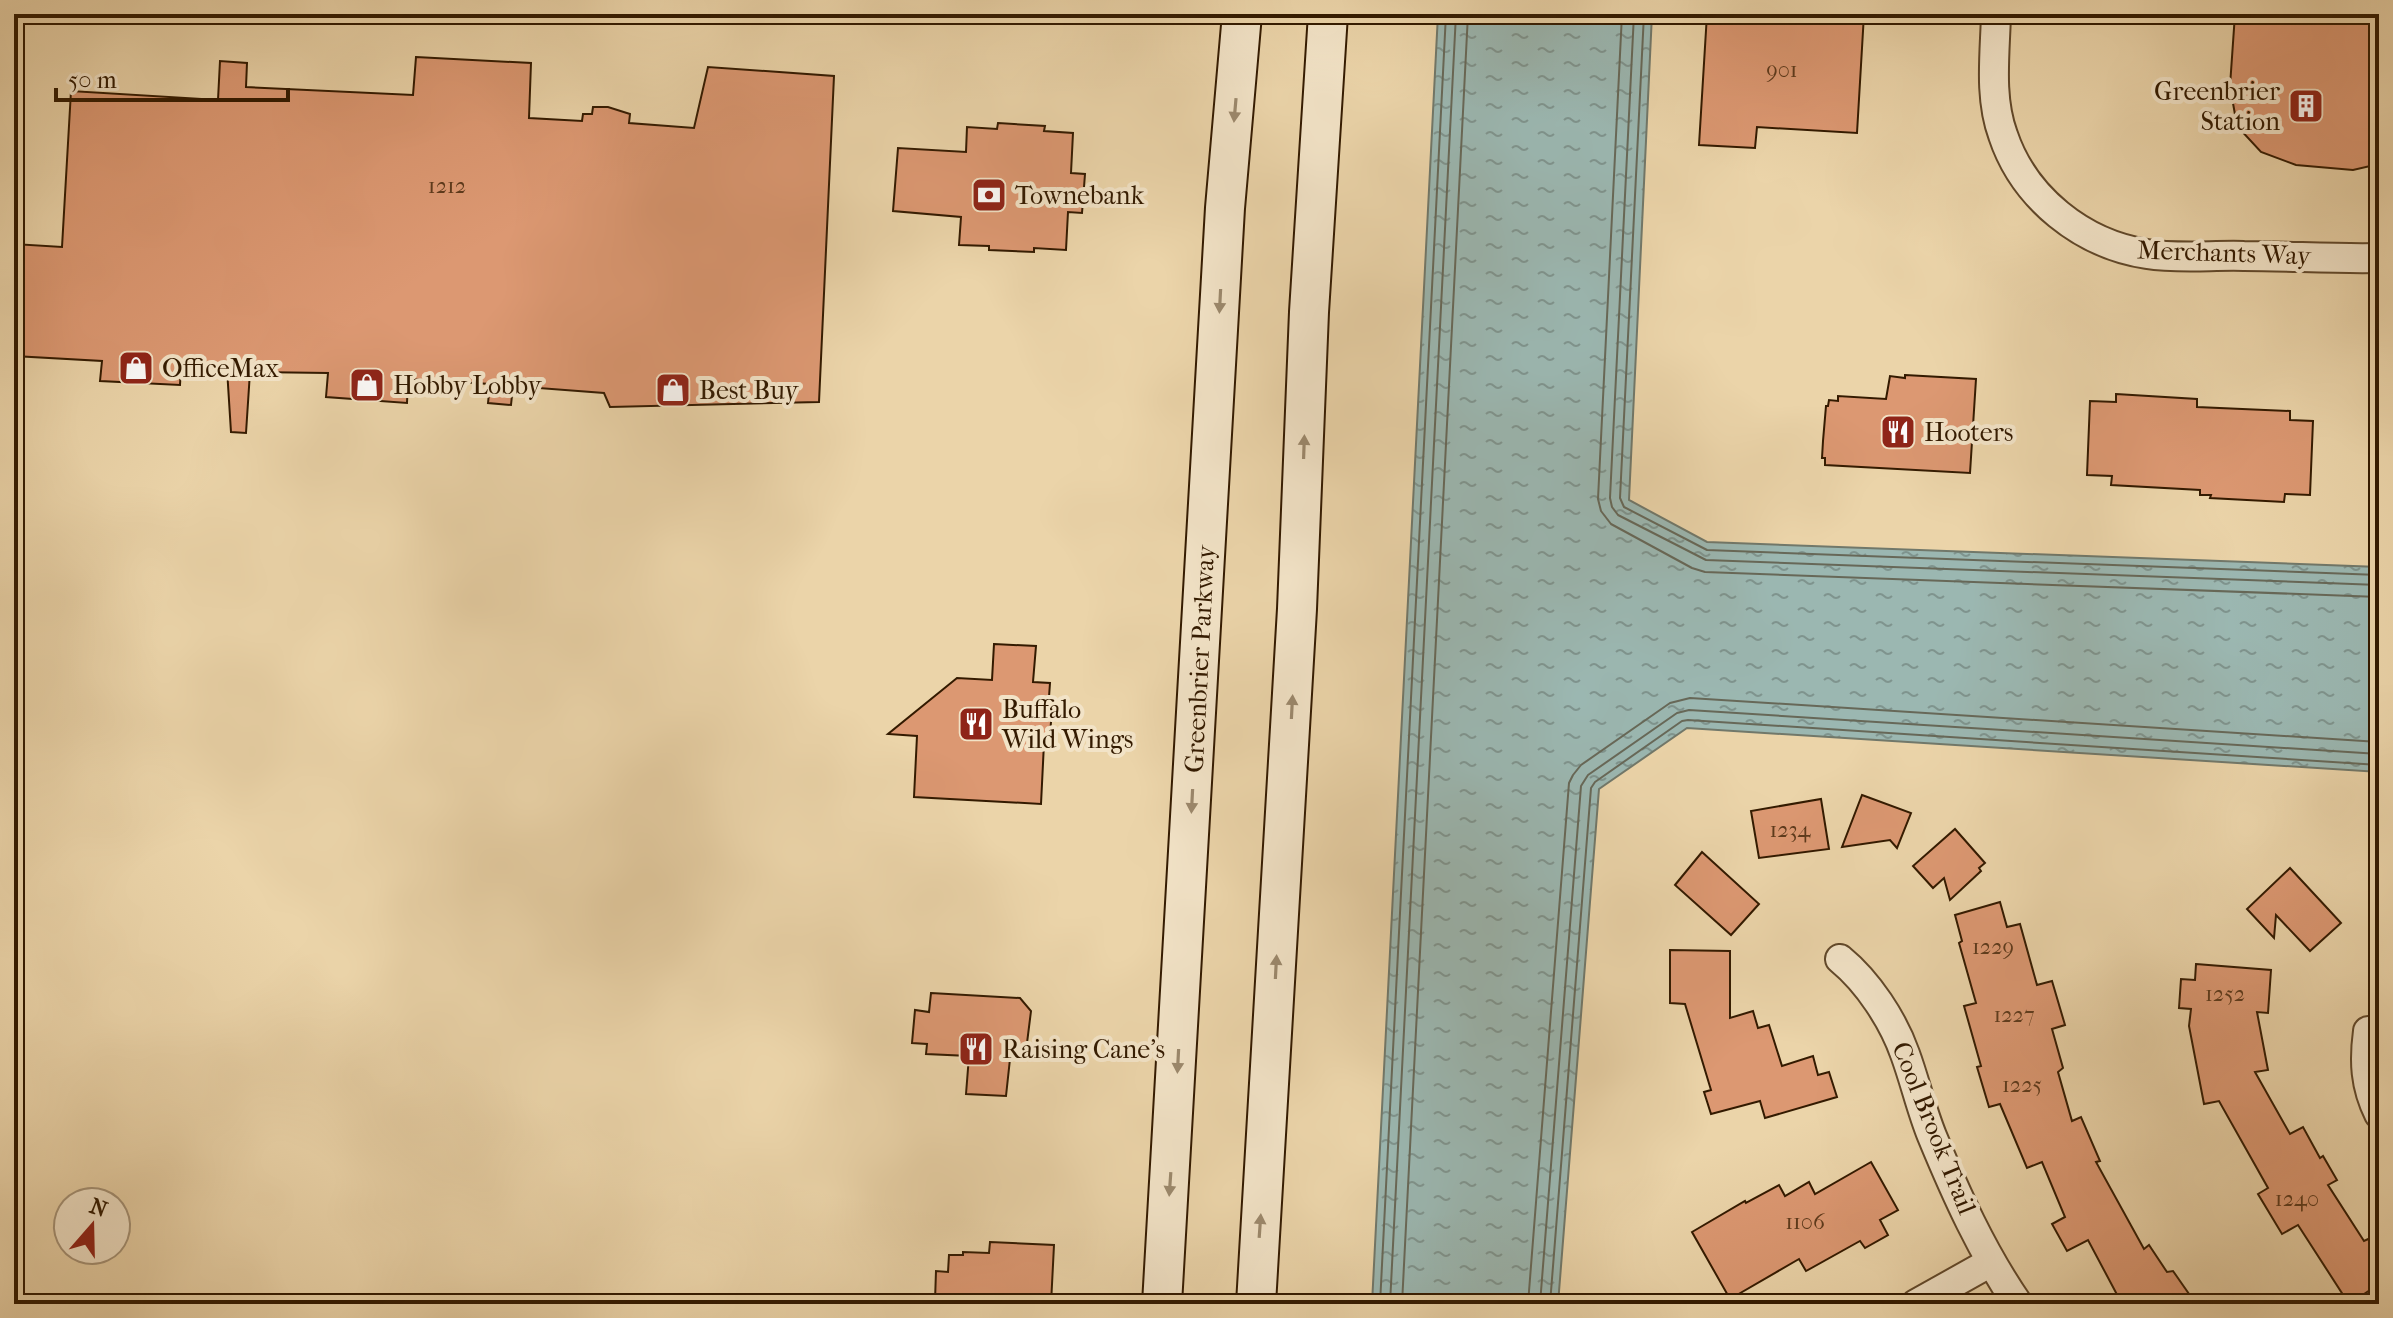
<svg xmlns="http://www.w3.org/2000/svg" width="2393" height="1318" viewBox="0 0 2393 1318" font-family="'IM FELL French Canon',serif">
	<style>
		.water { fill: url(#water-ripples); stroke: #71786a; stroke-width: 2 }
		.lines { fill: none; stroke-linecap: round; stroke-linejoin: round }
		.shore { stroke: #676858; stroke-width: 2 }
		.building { fill: #dc9872; stroke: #331a00; stroke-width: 2 }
		.street-casing { stroke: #61482a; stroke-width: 32 }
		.secondary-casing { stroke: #331a00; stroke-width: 42 }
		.street { stroke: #f2e3c7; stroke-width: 28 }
		.secondary { stroke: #f2e3c7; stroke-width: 38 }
		.oneway { fill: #9c896d }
		.labels { text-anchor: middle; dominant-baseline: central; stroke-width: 8; stroke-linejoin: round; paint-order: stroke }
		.number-label { font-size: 22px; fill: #5d3a1c }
		.poi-label { font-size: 26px; fill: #331a00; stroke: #f2e3c7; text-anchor: start }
		.street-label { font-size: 26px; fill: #331a00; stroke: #f2e3c7 }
	</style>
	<defs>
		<pattern id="water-ripples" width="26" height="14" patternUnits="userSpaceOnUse" patternTransform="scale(2)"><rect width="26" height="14" fill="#9bb7b1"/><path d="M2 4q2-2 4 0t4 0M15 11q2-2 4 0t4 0" fill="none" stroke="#7f948e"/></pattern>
	</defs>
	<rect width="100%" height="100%" fill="#ebd4a9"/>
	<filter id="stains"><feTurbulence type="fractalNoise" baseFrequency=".0025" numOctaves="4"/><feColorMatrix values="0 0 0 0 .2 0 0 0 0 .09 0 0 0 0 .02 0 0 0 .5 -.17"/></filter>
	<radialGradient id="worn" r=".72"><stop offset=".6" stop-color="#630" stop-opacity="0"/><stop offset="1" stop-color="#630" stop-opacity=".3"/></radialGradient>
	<path class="water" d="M 1438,14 L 1652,14 L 1629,500 L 1707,542 L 2379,567 L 2379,772 L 1687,728 L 1599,789 L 1558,1304 L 1372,1304 Z"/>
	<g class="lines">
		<g class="shore">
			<path d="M 1622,14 L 1598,499 L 1601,511 L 1611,524 L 1692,568 L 1705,572 L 2379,597"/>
			<path d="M 1634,14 L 1610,498 L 1612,507 L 1618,515 L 1706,560 L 2379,585"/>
			<path d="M 1644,14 L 1620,498 L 1624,507 L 1707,550 L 2379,575"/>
			<path d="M 1380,1304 L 1446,14"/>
			<path d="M 1390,1304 L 1456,14"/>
			<path d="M 1402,1304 L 1468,14"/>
			<path d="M 1528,1304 L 1569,783 L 1573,775 L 1581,765 L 1670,703 L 1690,698 L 2379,742"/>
			<path d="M 1540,1304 L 1581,786 L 1588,775 L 1677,713 L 1689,710 L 2379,754"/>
			<path d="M 1550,1304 L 1591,788 L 1595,782 L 1682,721 L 1688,720 L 2379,765"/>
		</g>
	</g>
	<g class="building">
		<path d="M 1707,14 L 1864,14 L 1857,133 L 1757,127 L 1755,148 L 1699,145 Z"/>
		<path d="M 2235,14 L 2379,14 L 2379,164 L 2353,170 L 2296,165 L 2261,152 L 2237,126 L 2230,86 Z"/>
		<path d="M 416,57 L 531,63 L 529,118 L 582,121 L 583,114 L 592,114 L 593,107 L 608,107 L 630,114 L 629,123 L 694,128 L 708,67 L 834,76 L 819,402 L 610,407 L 604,393 L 513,386 L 511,405 L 488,403 L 490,384 L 408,379 L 407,403 L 326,397 L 328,373 L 250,372 L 246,433 L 231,432 L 227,369 L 181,367 L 180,385 L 100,381 L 102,361 L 14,356 L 14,244 L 62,247 L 71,91 L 218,100 L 220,61 L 247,63 L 246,87 L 413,95 Z"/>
		<path d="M 998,123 L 1045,126 L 1044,131 L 1073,133 L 1071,173 L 1085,174 L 1082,213 L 1068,212 L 1066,250 L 1034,248 L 1034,252 L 989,250 L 989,246 L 959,245 L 961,217 L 893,211 L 898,148 L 966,152 L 967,127 L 997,129 Z"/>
		<path d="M 1905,375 L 1976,379 L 1970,473 L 1825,465 L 1825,458 L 1822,458 L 1823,441 L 1826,406 L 1828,406 L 1829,400 L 1838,401 L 1838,396 L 1886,399 L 1890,376 L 1905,378 Z"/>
		<path d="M 2116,394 L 2197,399 L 2197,407 L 2290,411 L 2290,420 L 2313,421 L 2310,495 L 2285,494 L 2284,502 L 2210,498 L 2211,495 L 2200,495 L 2200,490 L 2111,485 L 2112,476 L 2087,475 L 2090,401 L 2116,402 Z"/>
		<path d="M 994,644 L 1036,646 L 1033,682 L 1050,683 L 1048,711 L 1052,711 L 1049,744 L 1044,743 L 1041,804 L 914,797 L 917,736 L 888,734 L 957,678 L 992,680 Z"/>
		<path d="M 1862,795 L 1911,813 L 1897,848 L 1890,840 L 1842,847 Z"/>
		<path d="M 1821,799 L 1829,849 L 1759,858 L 1751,811 Z"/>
		<path d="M 1955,829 L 1985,863 L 1979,868 L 1981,871 L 1950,900 L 1944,878 L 1933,888 L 1913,866 Z"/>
		<path d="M 1702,852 L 1759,904 L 1731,935 L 1675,885 Z"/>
		<path d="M 2290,868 L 2341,923 L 2310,951 L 2276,915 L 2274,938 L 2247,909 Z"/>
		<path d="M 2000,902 L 2007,927 L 2020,924 L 2037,985 L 2052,981 L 2065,1025 L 2052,1029 L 2063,1068 L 2058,1072 L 2072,1121 L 2081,1117 L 2100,1161 L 2096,1162 L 2144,1249 L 2149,1245 L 2167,1272 L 2173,1271 L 2196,1304 L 2122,1304 L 2088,1240 L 2067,1251 L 2052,1224 L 2065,1217 L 2042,1162 L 2027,1168 L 2000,1104 L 1989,1107 L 1977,1067 L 1981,1066 L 1964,1006 L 1976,1003 L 1959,943 L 1962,941 L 1955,915 Z"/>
		<path d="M 1670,950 L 1730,951 L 1730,1018 L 1753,1011 L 1758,1028 L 1769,1025 L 1782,1066 L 1813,1056 L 1818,1075 L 1829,1072 L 1837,1097 L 1765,1118 L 1760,1101 L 1711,1114 L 1704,1092 L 1711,1090 L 1685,1004 L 1670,1003 Z"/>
		<path d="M 2196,964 L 2271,970 L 2268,1013 L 2257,1012 L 2268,1070 L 2255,1072 L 2290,1134 L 2303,1127 L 2320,1158 L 2323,1156 L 2337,1180 L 2328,1185 L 2364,1241 L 2368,1239 L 2379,1256 L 2379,1284 L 2349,1304 L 2298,1225 L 2282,1234 L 2258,1194 L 2268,1188 L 2219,1101 L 2204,1104 L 2189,1026 L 2191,1009 L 2179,1008 L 2181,979 L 2195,980 Z"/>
		<path d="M 931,993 L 1020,998 L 1031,1011 L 1025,1059 L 1010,1059 L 1006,1096 L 966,1094 L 969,1056 L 926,1054 L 927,1044 L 912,1043 L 915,1010 L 929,1012 Z"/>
		<path d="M 1871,1162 L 1898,1210 L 1880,1220 L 1888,1235 L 1865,1248 L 1860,1241 L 1806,1271 L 1799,1259 L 1730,1299 L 1692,1232 L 1745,1201 L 1746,1203 L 1779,1185 L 1785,1196 L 1809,1182 L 1815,1194 Z"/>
		<path d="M 990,1242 L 1054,1245 L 1051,1304 L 957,1304 L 958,1302 L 935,1301 L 936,1271 L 948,1272 L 949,1255 L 963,1255 L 963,1252 L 989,1253 Z"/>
	</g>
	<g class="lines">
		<defs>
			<g id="street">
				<path d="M 1996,14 C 1995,54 1989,97 2003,135 C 2024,198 2082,244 2147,254 C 2178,259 2213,255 2244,256 C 2289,256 2334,259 2379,258"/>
				<path d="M 1840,959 C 1868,982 1893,1020 1905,1054 C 1915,1081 1921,1109 1932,1136 C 1956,1194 1982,1252 2018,1304"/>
				<path d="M 2368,1031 C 2364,1061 2365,1086 2379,1114"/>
				<path d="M 1916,1304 L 1991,1262"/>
			</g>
			<g id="secondary">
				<path d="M 1162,1304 L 1225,208 L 1242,14"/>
				<path d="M 1256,1304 L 1297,609 L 1309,312 L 1328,14"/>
			</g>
		</defs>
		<use href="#street" class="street-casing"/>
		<use href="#secondary" class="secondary-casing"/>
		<use href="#street" class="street"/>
		<use href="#secondary" class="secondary"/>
	</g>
	<defs><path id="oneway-solid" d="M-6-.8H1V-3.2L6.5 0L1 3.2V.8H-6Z" transform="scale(2)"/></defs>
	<g class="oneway">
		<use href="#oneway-solid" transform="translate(1235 110) rotate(95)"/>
		<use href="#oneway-solid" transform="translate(1220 301) rotate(93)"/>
		<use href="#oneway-solid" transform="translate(1304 447) rotate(-88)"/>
		<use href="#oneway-solid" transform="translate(1292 707) rotate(-87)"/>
		<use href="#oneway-solid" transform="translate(1192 801) rotate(93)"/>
		<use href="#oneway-solid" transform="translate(1276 967) rotate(-87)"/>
		<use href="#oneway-solid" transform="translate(1178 1061) rotate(93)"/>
		<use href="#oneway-solid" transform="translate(1170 1184) rotate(94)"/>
		<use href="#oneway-solid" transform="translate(1260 1226) rotate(-86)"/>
	</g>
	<defs>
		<symbol id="building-square" viewBox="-11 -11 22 22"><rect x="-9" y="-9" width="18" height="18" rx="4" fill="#8f2418" stroke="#f2e3c7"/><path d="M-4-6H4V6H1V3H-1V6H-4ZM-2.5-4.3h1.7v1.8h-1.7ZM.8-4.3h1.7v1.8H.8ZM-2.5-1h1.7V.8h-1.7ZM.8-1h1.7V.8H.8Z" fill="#fff"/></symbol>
		<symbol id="bank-square" viewBox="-11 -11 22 22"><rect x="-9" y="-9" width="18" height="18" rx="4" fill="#8f2418" stroke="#f2e3c7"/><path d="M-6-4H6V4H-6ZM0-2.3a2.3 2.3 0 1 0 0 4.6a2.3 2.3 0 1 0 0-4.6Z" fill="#fff"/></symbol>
		<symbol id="shop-square" viewBox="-11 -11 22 22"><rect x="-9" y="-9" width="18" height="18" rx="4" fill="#8f2418" stroke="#f2e3c7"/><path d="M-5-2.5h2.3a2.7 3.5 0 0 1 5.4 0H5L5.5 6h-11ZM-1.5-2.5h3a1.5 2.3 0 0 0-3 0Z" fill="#fff"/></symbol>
		<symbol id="restaurant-square" viewBox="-11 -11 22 22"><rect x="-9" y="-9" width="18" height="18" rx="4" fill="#8f2418" stroke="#f2e3c7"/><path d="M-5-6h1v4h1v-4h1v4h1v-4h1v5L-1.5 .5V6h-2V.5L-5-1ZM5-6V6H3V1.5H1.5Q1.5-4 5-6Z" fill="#fff"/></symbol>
	</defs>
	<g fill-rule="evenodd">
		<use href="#building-square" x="2286" y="86" width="40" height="40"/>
		<use href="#bank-square" x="969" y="175" width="40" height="40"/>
		<use href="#shop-square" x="116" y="348" width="40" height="40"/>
		<use href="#shop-square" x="347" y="365" width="40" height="40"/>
		<use href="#shop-square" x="653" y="370" width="40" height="40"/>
		<use href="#restaurant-square" x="1878" y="412" width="40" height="40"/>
		<use href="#restaurant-square" x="956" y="704" width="40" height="40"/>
		<use href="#restaurant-square" x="956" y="1029" width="40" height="40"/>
	</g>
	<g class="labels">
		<g class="number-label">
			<text x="1782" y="70">901</text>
			<text x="447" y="186">1212</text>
			<text x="1790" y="830">1234</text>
			<text x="1993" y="947">1229</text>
			<text x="2225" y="994">1252</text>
			<text x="2014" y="1015">1227</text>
			<text x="2022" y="1085">1225</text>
			<text x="2297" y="1199">1240</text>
			<text x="1805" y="1222">1106</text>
		</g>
		<g class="poi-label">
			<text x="2280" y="91" text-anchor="end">Greenbrier<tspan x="2280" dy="30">Station</tspan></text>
			<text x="1015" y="195">Townebank</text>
			<text x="162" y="368">OfficeMax</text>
			<text x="393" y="385">Hobby Lobby</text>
			<text x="699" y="390">Best Buy</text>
			<text x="1924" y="432">Hooters</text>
			<text x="1002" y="709">Buffalo<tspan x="1002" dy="30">Wild Wings</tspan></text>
			<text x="1002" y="1049">Raising Cane's</text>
		</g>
		<g class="street-label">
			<text transform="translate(2224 253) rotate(2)">Merchants Way</text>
			<text transform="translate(1200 659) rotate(-87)">Greenbrier Parkway</text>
			<text transform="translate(1934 1128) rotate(68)">Cool Brook Trail</text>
		</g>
	</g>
	<rect width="2393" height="1318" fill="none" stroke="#ebd4a9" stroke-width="48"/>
	<rect x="16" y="16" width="2361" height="1286" fill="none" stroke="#331a00" stroke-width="4"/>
	<rect x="24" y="24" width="2345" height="1270" fill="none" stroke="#331a00" stroke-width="2"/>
	<g transform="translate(92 1226) rotate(20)"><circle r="38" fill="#f2e3c7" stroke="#a69377" stroke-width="2"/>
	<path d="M0-6L14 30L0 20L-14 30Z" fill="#8f2418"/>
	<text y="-12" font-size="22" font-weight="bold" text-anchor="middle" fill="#331a00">N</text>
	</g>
	<path d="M56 88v12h232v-12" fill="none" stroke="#331a00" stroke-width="4"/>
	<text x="68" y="88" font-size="24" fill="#331a00" stroke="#f2e3c7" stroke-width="6" paint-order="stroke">50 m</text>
	<rect width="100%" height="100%" filter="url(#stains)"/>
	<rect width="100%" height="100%" fill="url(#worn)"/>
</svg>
